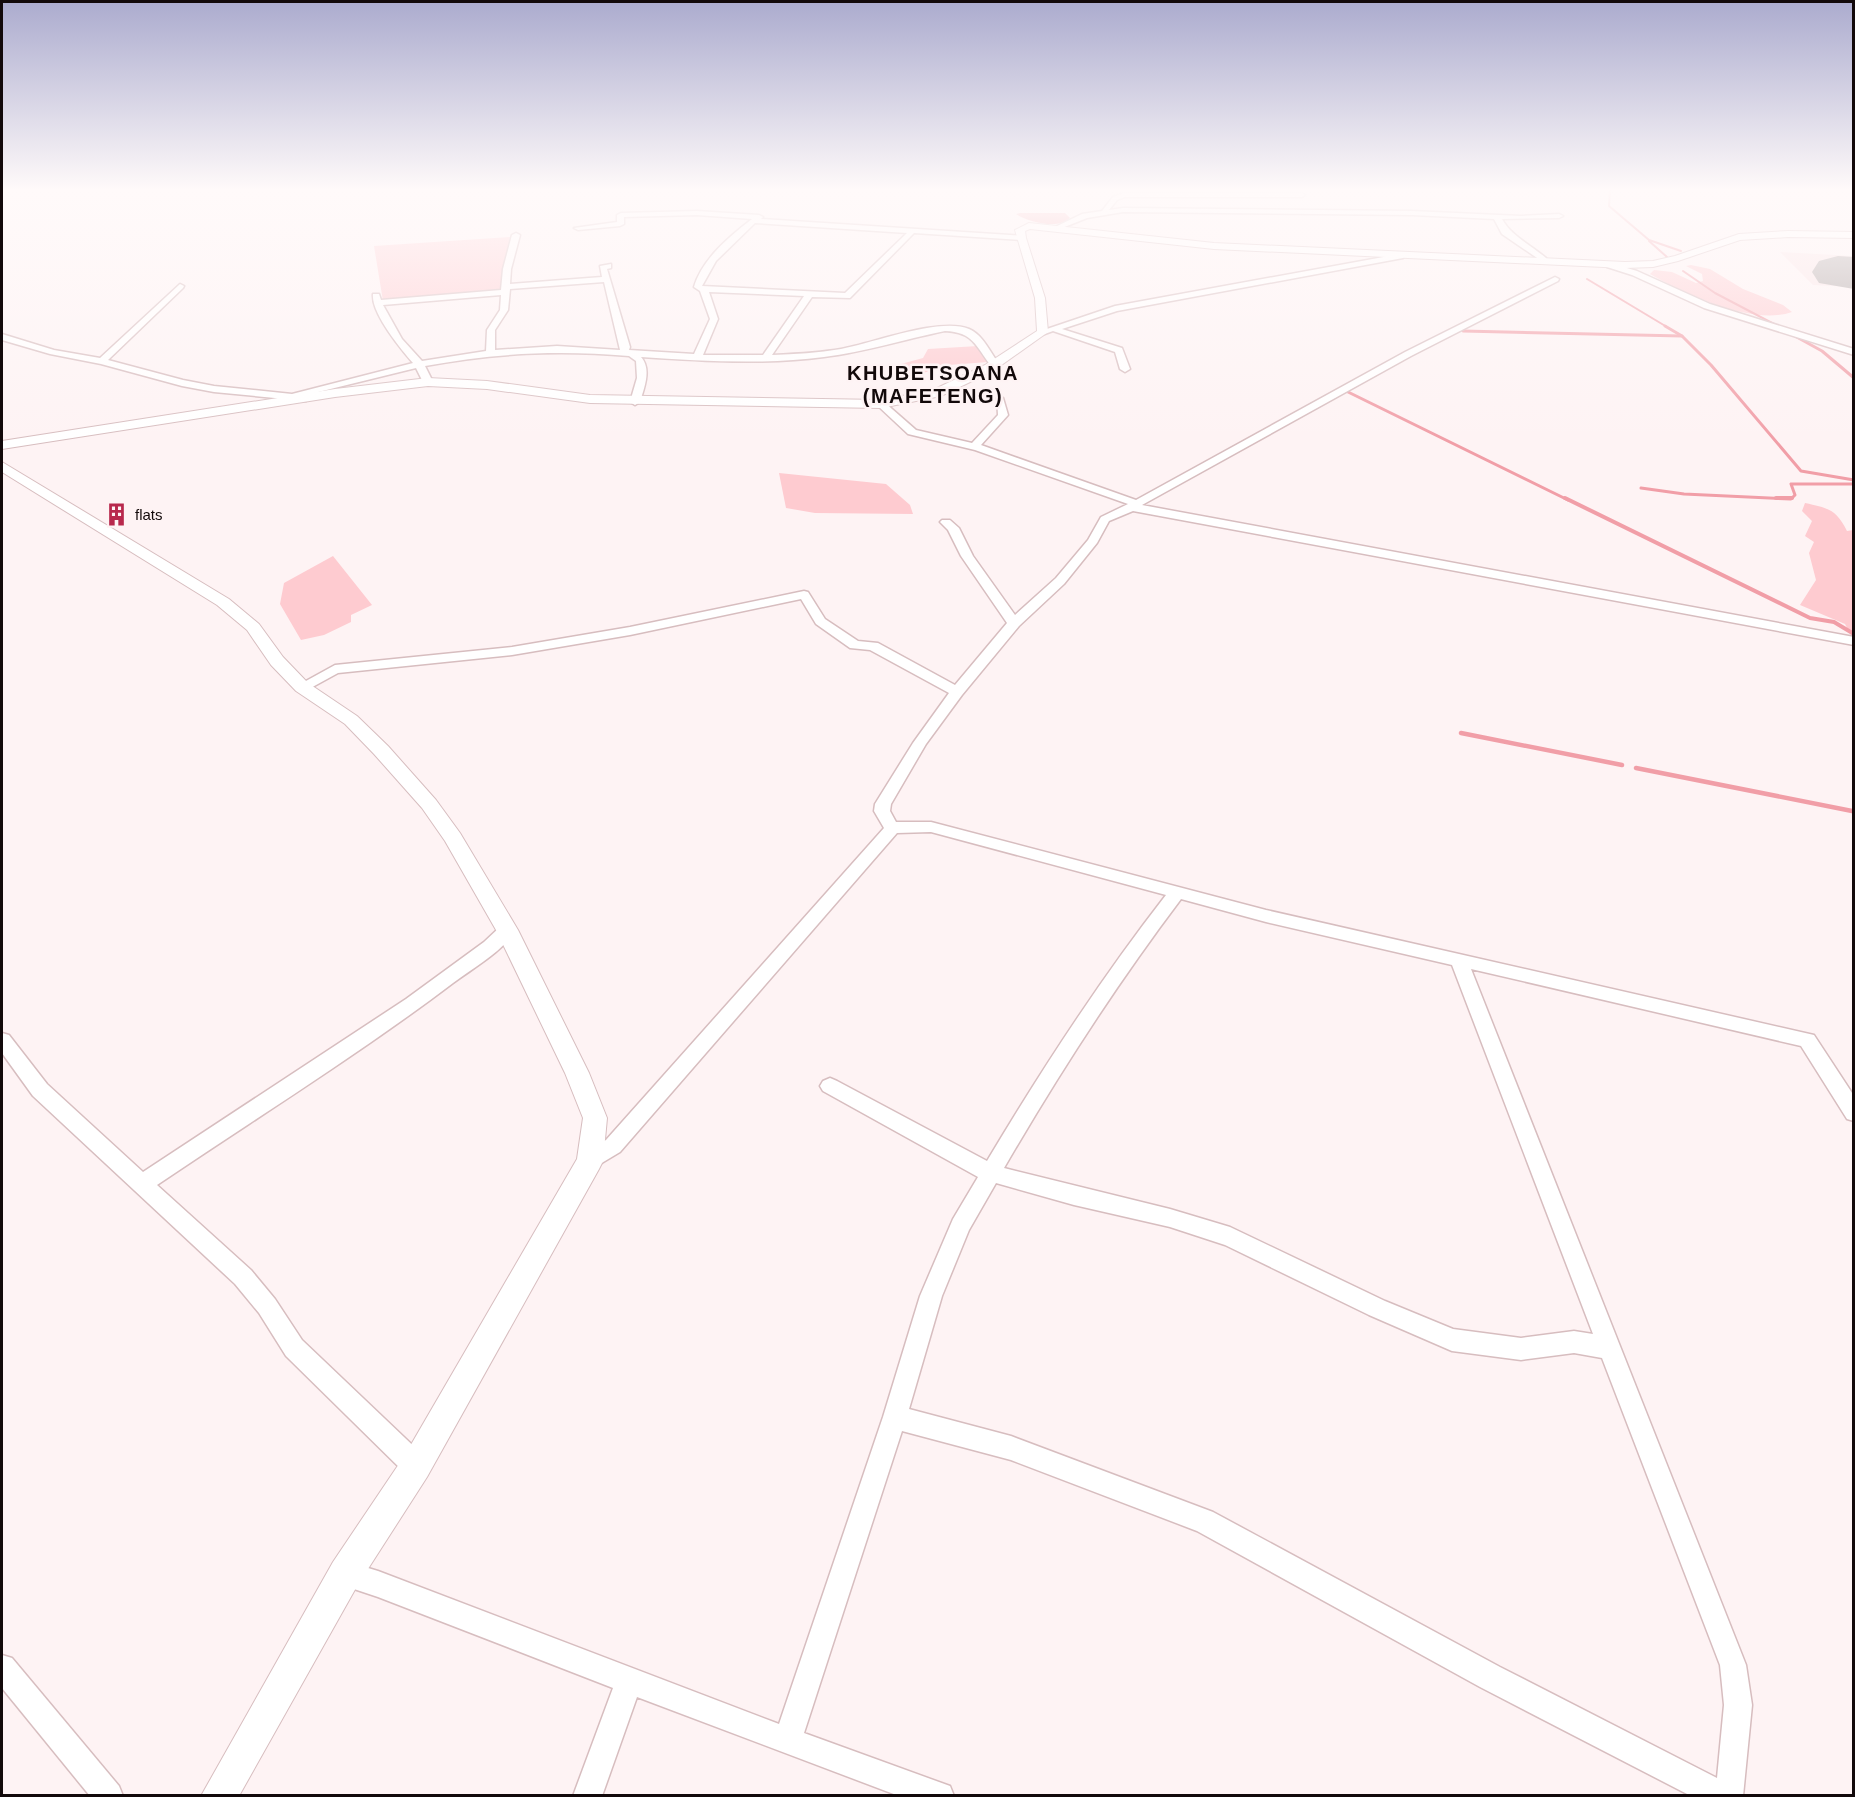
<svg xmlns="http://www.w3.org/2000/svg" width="1855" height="1797" viewBox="0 0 1855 1797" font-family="Arial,sans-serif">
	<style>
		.built { fill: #fae4e6 }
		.green { fill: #fecbd0 }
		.water { fill: #f19ea7 }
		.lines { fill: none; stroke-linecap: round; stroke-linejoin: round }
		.stream-far3 { stroke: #f19ea7; stroke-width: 2 }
		.stream-far2 { stroke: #f19ea7; stroke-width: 3 }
		.stream-far1 { stroke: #f19ea7; stroke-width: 4 }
		.stream { stroke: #f19ea7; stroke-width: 4.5 }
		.runway { fill: #aca2a2; fill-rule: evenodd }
		.minor-casing { stroke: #d7bdbf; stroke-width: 3 }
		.tertiary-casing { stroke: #d7bdbf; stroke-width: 2 }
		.minor { fill: #fff; fill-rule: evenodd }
		.tertiary { fill: #fff; fill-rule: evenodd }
		.labels { text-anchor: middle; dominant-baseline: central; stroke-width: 5; stroke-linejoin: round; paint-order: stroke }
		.far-poi-label { font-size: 15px; fill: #12090a; stroke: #fef3f4; text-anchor: start }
		.far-district-label { font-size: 20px; font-weight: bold; letter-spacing: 1.5px; fill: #12090a; stroke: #fef3f4 }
	</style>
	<rect width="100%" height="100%" fill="#fef3f4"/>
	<path class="built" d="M 1780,252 L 1853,256 L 1853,287 L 1813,285 Z"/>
	<g class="green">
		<path d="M 510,237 L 501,291 L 383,301 L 374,246 Z"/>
		<path d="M 1691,265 L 1710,269 L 1743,289 L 1783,305 L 1792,312 C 1752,326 1685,294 1650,274 L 1654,270 L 1672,272 L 1696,283 L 1703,281 L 1702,274 L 1686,266 Z"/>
		<path d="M 978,346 L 988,362 L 936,366 L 931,371 L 909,376 L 901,364 L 923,358 L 928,349 Z"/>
		<path d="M 779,473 L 886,484 L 910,505 L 913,514 L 815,513 L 786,508 Z"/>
		<path d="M 1805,503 C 1828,508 1836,509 1847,531 L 1853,530 L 1853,639 L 1845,624 L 1800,605 L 1816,580 L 1809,553 L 1814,542 L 1805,536 L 1812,521 L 1802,511 Z"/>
		<path d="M 333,556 L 372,605 L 351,615 L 351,622 L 324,635 L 301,640 L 280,604 L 284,583 Z"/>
	</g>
	<path class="water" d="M 1020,213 L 1065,213 L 1070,218 C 1059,230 1028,222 1016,214 Z"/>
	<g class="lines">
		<g class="stream-far3">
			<path d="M 1610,190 L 1609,206 L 1649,240 L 1681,251"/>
			<path d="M 1649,241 L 1667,257"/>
			<path d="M 1683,271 L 1715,293 L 1774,324"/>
			<path d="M 1587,279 L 1667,327"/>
		</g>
		<g class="stream-far2">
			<path d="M 1665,326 L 1682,336 L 1711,365 L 1801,471 L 1854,480"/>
			<path d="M 1463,331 L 1682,336"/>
			<path d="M 1793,335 L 1822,351 L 1854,378"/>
			<path d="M 1346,391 L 1568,500"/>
			<path d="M 1641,488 L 1684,494 L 1791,499 L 1795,495 L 1791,484 L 1854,484"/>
		</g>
		<g class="stream-far1">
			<path d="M 1565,498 L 1810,618 L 1834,622 L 1854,634"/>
			<path d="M 1776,498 L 1792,498"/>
		</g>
		<g class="stream">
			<path d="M 1461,733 L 1622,765"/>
			<path d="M 1636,768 L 1852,811"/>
		</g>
		<path class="runway" d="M 1838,256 L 1854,257 L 1854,289 L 1819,283 L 1812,272 L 1819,261 Z"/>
		<defs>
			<g id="minor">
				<path d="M 1124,193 L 1302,193 L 1305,195 L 1302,197 L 1124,197 L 1117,200 L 1109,210 L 1123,208 L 1412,211 L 1521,216 L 1559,214 L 1563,216 L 1559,218 L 1502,219 C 1511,236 1531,245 1546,258 L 1547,260 L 1543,262 L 1502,234 L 1494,219 L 1412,215 L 1123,212 L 1087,218 L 1057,230 L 1053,228 L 1082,214 L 1102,211 L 1113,197 Z"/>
				<path d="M 697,211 L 759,215 L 763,217 L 761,219 L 1024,236 L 1025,238 L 1021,240 L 914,233 L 850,298 L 812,297 L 772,355 C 795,354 818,353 841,349 C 874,343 940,317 969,329 C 983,335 990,352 999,364 L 991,366 C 976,346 973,332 945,331 C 905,339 865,352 824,357 C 764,365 702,361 641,357 C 652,369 644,388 640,402 L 635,405 L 630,402 L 637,378 L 636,361 L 629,356 C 558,350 495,353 425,366 L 433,382 L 428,385 L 423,382 L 416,368 L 306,395 L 311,398 L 306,401 L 214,392 L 182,386 L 101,364 L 50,354 L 2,340 L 2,334 L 54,350 L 100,358 L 180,284 L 184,286 L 183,288 L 108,360 L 183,380 L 214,386 L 292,394 L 413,363 C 401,349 371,313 373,294 L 379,294 L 381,300 L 501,290 L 503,269 L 512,235 L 516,233 L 520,235 L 511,269 L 510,284 L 602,277 L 600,266 L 611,264 L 611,268 L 607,269 L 630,347 L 629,350 L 694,354 L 710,319 L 700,291 L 694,287 C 702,259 730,236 752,219 L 697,215 L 624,217 L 624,224 L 620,226 L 578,230 L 574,228 L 617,222 L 617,215 L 621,213 ZM 755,223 L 907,233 L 845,293 L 702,286 L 716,261 ZM 604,282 L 620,350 L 557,346 L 495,350 L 495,330 L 508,310 L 510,289 ZM 709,292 L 804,296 L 763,355 L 703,355 L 718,319 ZM 501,295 L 500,310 L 487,330 L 486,351 L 422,361 L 402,339 L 383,305 Z"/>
				<path d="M 1400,254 L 1404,256 L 1403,258 L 1117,311 L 1062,329 L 1122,348 L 1130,369 L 1125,372 L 1120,369 L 1115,352 L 1053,331 L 1042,335 L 1038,332 L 1115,306 Z"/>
				<path d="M 1610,263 L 1637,271 L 1710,304 L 1854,349 L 1854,355 L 1704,308 L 1632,275 L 1607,267 L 1607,263 Z"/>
				<path d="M 1555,277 L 1559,279 L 1558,281 L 1411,356 L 1142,505 L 1854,637 L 1854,645 L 1133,511 L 1109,521 L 1097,543 L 1064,584 L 1019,626 L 962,695 L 926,744 L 891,804 L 890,811 L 896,822 L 931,822 L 1266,910 L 1814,1035 L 1854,1096 L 1854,1121 L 1847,1119 L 1801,1046 L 1471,969 L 1746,1665 L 1752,1705 L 1743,1796 L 1691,1796 L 1480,1687 L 1197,1531 L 1011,1460 L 902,1431 L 804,1733 L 950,1786 L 954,1796 L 899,1796 L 637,1697 L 602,1796 L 573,1796 L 613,1688 L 378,1597 L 336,1583 L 332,1574 L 336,1565 L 345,1561 L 378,1571 L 779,1724 L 883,1417 L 920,1296 L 953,1219 L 978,1177 L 823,1091 L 820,1086 L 823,1081 L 830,1078 L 837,1081 L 987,1161 C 1042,1069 1100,980 1166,895 L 931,832 L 897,833 L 620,1152 L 590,1170 L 583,1167 L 580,1161 L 583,1155 L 606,1140 L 884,828 L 874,811 L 875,804 L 913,743 L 949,693 L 870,650 L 850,648 L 816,624 L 801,599 L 630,635 L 512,655 L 338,673 L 307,690 L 302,691 L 295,687 L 335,665 L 512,647 L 630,627 L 804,591 L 808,592 L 825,619 L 858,641 L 878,643 L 955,685 L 1007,623 L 961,556 L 948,530 L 940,522 L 942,520 L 950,520 L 959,528 L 973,556 L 1015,615 L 1056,578 L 1088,540 L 1101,517 L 1128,504 L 975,450 L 908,434 L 878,406 L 878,402 L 884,402 L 916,430 L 972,443 L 998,415 L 997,398 L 1003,398 L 1008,415 L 981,445 L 1136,500 L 1405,352 ZM 1181,899 L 1266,922 L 1452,965 L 1593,1334 L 1574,1331 L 1521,1338 L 1453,1329 L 1385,1301 L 1230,1227 L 1170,1209 L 1004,1168 C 1058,1075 1116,985 1181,899 ZM 996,1183 L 1074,1205 L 1170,1227 L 1225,1245 L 1369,1315 L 1452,1351 L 1521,1360 L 1574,1353 L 1602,1358 L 1720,1665 L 1724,1705 L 1717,1778 L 1500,1667 L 1213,1512 L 1011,1436 L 909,1409 L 942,1296 L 969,1230 Z"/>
				<path d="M 507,924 L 513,926 L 515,930 C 503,952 473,968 453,983 C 358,1055 256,1118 157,1185 L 251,1270 L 275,1299 L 302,1340 L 425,1457 L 428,1466 L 425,1475 L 416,1478 L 407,1475 L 286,1356 L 259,1313 L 235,1284 L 33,1096 L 2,1053 L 2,1033 L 9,1035 L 47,1084 L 143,1172 L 406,999 L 484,942 L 501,926 Z"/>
				<path d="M 2,1655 L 12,1658 L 119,1786 L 123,1796 L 90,1796 L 2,1688 Z"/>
			</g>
			<g id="tertiary">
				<path d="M 1029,223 L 1214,243 L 1625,262 L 1653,261 L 1675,256 L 1739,234 L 1788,231 L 1854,232 L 1854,238 L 1788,237 L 1740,240 L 1678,261 L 1653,267 L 1625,268 L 1214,249 L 1030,229 L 1025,231 L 1026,238 L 1045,298 L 1048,332 L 993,371 L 941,396 L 881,408 L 590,403 L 487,389 L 428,386 L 335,397 L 2,449 L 2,441 L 335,389 L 428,378 L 487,381 L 590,395 L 881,400 L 933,390 L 985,365 L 1037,331 L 1035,298 L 1015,230 Z"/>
				<path d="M 2,462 L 229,599 L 259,624 L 283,657 L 308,683 L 357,716 L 388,746 L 436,800 L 460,833 L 518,930 L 589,1073 L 607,1118 L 603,1161 L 599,1169 L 427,1477 L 357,1586 L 239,1796 L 201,1796 L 333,1562 L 405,1455 L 577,1159 L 583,1118 L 565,1073 L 496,930 L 445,841 L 422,808 L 374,754 L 345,724 L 296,691 L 271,665 L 247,630 L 217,605 L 2,472 Z"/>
			</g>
		</defs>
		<use href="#minor" class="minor-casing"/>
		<use href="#tertiary" class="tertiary-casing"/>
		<use href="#minor" class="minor"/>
		<use href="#tertiary" class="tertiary"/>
	</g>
	<linearGradient id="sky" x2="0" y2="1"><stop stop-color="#ababce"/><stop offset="0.43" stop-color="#fffafa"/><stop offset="1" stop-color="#fffafa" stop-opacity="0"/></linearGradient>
	<rect width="1855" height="442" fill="url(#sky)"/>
	<defs>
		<symbol id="building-bare" viewBox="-9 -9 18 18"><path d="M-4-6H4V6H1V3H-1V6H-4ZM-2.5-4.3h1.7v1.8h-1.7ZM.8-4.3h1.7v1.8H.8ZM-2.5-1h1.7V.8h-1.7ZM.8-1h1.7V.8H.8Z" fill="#b8284c" stroke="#fef3f4" stroke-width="2.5" paint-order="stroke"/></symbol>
	</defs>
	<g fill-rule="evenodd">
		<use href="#building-bare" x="100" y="498" width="33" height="33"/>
	</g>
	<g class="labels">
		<g class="far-poi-label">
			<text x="135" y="514">flats</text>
		</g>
		<g class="far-district-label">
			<text x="933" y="373">KHUBETSOANA<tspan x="933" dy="23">(MAFETENG)</tspan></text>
		</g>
	</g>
	<rect width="1855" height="1797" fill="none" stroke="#12090a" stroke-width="6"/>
</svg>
